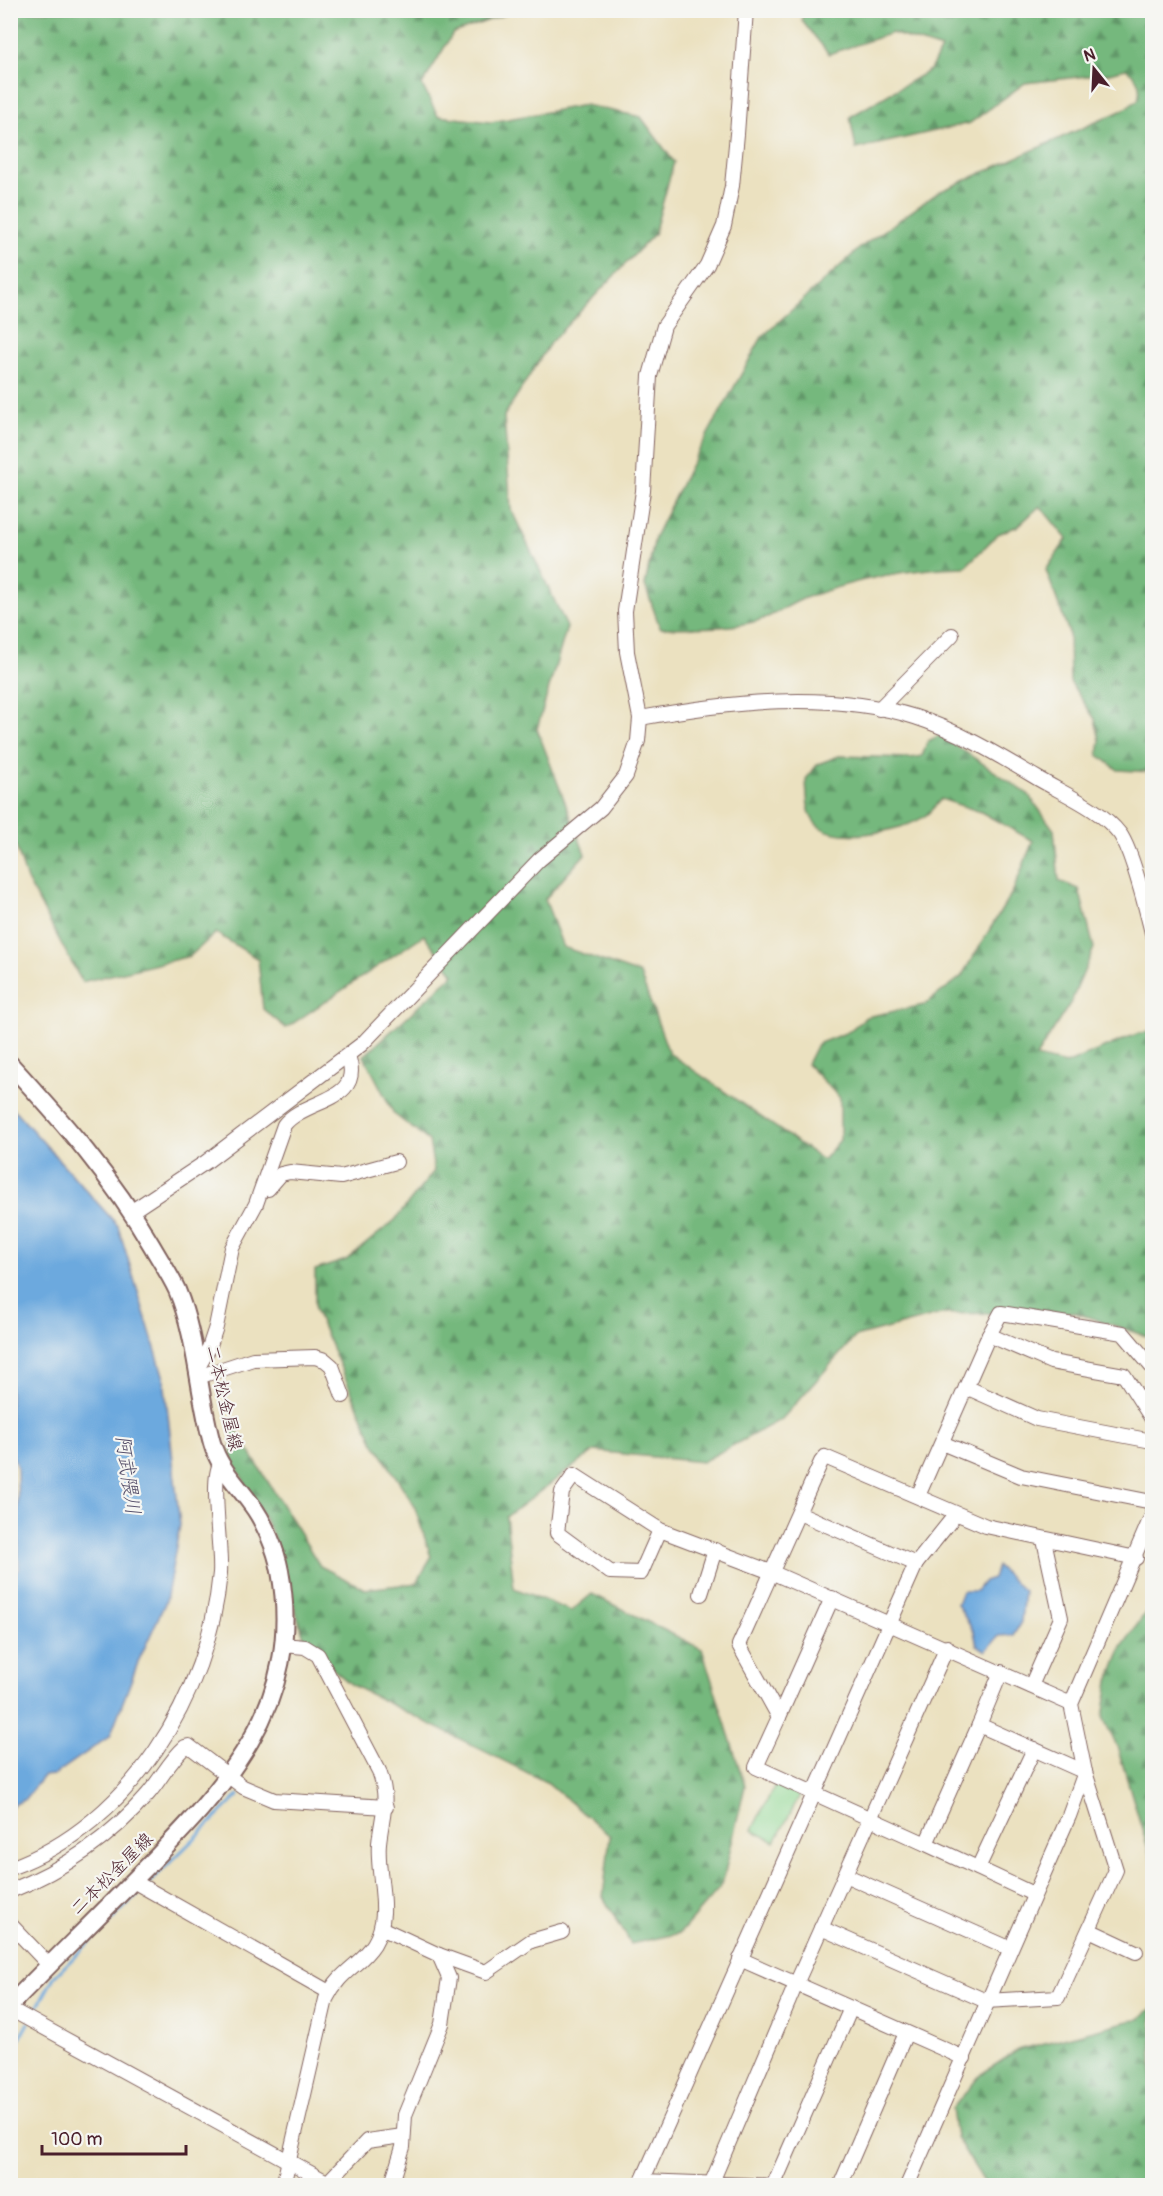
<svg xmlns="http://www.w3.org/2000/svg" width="1163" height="2196" viewBox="0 0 1163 2196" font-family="Pangolin,'Klee One',sans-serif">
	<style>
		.forest { fill: url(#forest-firs); stroke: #5f6c54; stroke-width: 1.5 }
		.garden { fill: #90d893; stroke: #6d7c5f; stroke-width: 1.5 }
		.water { fill: #6ca9de; stroke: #5b6484; stroke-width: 1.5 }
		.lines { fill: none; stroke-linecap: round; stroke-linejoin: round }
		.stream { stroke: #6ca9de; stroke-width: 3 }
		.minor-casing { stroke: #82635f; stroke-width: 16 }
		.major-casing { stroke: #82635f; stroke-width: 20 }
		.minor { stroke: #fff; stroke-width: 14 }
		.major { stroke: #fff; stroke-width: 16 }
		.labels { text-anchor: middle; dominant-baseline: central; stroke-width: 4.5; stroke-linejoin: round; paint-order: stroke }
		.street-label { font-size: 18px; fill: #4a1f2b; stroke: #f6f6f2 }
		.water-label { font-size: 20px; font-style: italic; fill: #564f6a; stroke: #f6f6f2 }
	</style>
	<defs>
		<pattern id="forest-firs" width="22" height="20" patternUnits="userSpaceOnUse" patternTransform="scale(1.5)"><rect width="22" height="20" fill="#74b87d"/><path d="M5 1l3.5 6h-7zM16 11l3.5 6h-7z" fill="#619567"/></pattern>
	</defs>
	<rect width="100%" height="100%" fill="#f6f6f2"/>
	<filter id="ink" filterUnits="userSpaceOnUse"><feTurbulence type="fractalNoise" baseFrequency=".0167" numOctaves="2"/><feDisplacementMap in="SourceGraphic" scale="12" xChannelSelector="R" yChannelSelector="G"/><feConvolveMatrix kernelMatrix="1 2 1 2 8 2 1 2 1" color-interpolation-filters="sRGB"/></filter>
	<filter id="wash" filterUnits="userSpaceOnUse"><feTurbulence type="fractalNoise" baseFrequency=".008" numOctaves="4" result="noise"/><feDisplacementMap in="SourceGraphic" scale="24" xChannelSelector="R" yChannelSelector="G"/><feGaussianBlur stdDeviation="1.35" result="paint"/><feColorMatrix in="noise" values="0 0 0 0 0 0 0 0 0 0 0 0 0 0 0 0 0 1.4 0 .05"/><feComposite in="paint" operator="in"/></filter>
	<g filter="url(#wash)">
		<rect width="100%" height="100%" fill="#ebe1c0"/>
		<g class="forest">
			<path d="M 10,11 L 515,11 L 453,33 L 422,85 L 438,116 L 491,122 L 585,105 L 641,117 L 674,162 L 654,234 L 550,343 L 504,416 L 511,509 L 567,627 L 537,729 L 585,854 L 545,899 L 563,947 L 640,974 L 669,1053 L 823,1160 L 840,1140 L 840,1098 L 807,1064 L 817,1044 L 848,1032 L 866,1017 L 924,1005 L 961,977 L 1013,891 L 1033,841 L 981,812 L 941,799 C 936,805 931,811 925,816 C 905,831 828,847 813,820 C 806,808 807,792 806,779 L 818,764 L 839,756 L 911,758 L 922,756 L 928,741 L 940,735 L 1028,794 L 1054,830 L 1059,881 L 1079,889 L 1094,948 L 1071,1002 L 1036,1057 L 1066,1064 L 1139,1033 L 1152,1032 L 1152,1338 L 1073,1312 L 941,1314 L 855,1337 L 782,1419 L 702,1462 L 594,1451 L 506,1517 L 514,1588 L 571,1611 L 592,1594 L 702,1649 L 745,1786 L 722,1885 L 680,1933 L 631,1944 L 603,1897 L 610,1836 L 548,1783 L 352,1685 L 307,1647 L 271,1531 L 231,1457 L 233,1425 L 320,1566 L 365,1589 L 417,1583 L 431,1557 L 414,1505 L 373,1441 L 315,1309 L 315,1270 L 346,1260 L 395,1220 L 434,1171 L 429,1141 L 394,1114 L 364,1056 L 454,974 L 424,935 L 286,1028 L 263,1009 L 258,959 L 216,933 L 190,956 L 82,982 L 27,880 L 10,828 Z"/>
			<path d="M 803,11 L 1152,11 L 1152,772 L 1118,770 L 1098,755 L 1100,740 L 1095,719 L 1070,682 L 1069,633 L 1046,570 L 1067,539 L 1040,506 L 1018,526 L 998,534 L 965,567 C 910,568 857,579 805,598 C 790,604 775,615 760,620 C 728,630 693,627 660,628 L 645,585 L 655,537 L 689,468 L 762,337 L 861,247 L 939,192 L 1123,110 L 1138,100 C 1142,86 1138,77 1126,69 L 1105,74 L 1025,83 L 970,123 L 856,149 L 850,117 L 930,70 L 941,49 L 892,33 L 829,54 L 802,21 Z"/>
			<path d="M 1152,1603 L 1152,1862 L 1118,1749 L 1103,1717 L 1109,1681 L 1122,1647 Z"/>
			<path d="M 1152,2008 L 1152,2185 L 986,2185 L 956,2137 L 952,2109 L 981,2074 L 1018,2050 L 1140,2018 Z"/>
		</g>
		<path class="garden" d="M 776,1783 L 800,1795 L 775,1842 L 752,1830 Z"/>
		<g class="water">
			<path d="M 10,1105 L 118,1226 L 164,1378 L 180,1525 L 166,1601 L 139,1660 L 110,1736 L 54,1775 L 43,1776 L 24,1800 L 11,1806 L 10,1576 L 19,1569 L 17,1467 L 10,1448 Z"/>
			<path d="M 997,1566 L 1024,1591 L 1021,1622 L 1013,1635 L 999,1636 L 986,1651 L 977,1645 L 974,1632 L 957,1604 L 962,1591 L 976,1591 L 984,1581 L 993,1578 Z"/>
		</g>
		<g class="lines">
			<g class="stream">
				<path d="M 147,1885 L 239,1795"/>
				<path d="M 32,2017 L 54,1977 L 142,1890"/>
				<path d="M 10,2056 L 28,2023"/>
			</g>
		</g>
	</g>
	<g filter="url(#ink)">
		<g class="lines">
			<defs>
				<g id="minor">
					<path d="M 879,709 L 952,635"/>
					<path d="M 640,718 C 728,702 829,690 915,717 C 959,731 998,755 1037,778 C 1064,794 1101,809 1120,834 C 1133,853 1146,909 1152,933"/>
					<path d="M 268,1189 L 281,1174 L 290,1172 L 341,1177 L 396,1162"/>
					<path d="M 132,1211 L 206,1162 L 362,1044 L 539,860 L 601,808 L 626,776 L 638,741 L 640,718 L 627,652 L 625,611 L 643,491 L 650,376 L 664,326 L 707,265 L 724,226 L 732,186 L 737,134 L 746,10"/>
					<path d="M 989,1335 L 1001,1313 L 1123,1333 L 1152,1367"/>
					<path d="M 197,1369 L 209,1348 L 216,1327 L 232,1248 L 256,1204 L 284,1125 C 305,1098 365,1103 348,1056"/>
					<path d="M 198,1377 L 253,1359 L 315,1357 L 325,1360 L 332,1366 L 343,1396"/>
					<path d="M 966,1387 L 1037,1419 L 1152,1441"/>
					<path d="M 942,1443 L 1021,1476 L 1152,1502"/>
					<path d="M 918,1496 L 989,1335 L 1051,1362 L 1124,1375 L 1152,1419"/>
					<path d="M 799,1513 L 916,1564"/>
					<path d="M 660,1530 L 641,1573 L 610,1572 L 557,1533 L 562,1492 L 574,1475 L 660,1530 L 771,1572 L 1071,1704"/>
					<path d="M 701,1594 L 715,1550"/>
					<path d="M 283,1645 L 305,1647 L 318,1655 L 379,1771 C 390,1801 382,1814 379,1843 C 376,1876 393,1913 374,1944 C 360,1966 340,1970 326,1999 L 283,2186"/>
					<path d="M 1031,1686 L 1061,1618 L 1044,1540"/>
					<path d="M 779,1717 L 832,1598"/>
					<path d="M 979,1725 L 1001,1672"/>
					<path d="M 1085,1772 L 979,1725 L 926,1844 L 756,1767 L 779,1717 L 739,1645 L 821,1462 L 825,1457 L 986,1526 L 1136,1558"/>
					<path d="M 926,1844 L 1033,1894"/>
					<path d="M 10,1868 C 130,1825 209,1695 220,1573 C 222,1550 210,1479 220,1465"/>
					<path d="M 978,1868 L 1034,1749"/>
					<path d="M 845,1875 L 1009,1948"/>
					<path d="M 133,1881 L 329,1992"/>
					<path d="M 10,1891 C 63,1870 111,1837 148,1794 C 161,1779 170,1760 185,1747 L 189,1746 L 243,1787 L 274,1800 L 386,1807"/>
					<path d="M 10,1924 L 49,1965"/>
					<path d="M 381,1928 L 439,1955 L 449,1978 L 442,2024 L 405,2115 L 403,2147 L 391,2186"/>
					<path d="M 821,1928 L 986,2001 L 1058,1997 L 1116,1870 L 1085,1772 L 1071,1704 L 1152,1515"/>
					<path d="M 1089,1930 L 1136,1952"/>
					<path d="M 439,1955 L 486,1972 L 531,1941 L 562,1932"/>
					<path d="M 740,1959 L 964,2058"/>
					<path d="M 10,2009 L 334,2186"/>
					<path d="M 642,2181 L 779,2186"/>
					<path d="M 328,2182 L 367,2141 L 403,2136"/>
					<path d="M 712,2182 L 796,1984 L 947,1647"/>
					<path d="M 774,2184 L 851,2008"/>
					<path d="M 640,2186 L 916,1564 L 956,1514"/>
					<path d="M 840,2186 L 906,2033"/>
					<path d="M 907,2186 L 1069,1816 L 1085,1772"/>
				</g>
				<path id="major" d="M 10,1064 C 64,1123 112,1177 152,1246 C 160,1260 170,1275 177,1290 C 197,1338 198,1393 212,1443 C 219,1468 236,1483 251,1504 C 264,1521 276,1549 280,1571 C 305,1706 223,1789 137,1877 C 95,1920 52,1962 10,2005"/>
			</defs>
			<use href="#minor" class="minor-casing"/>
			<use href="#major" class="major-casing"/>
			<use href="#minor" class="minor"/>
			<use href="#major" class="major"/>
		</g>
	</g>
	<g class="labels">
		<g class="street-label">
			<text transform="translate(224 1398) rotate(77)">二本松金屋線</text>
			<text transform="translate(112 1874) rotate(-45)">二本松金屋線</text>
		</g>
		<g class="water-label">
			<text transform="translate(128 1475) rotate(82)">阿武隈川</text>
		</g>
	</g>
	<rect width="1163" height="2196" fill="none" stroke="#f6f6f2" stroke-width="36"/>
	<g transform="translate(1094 69) rotate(342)" stroke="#f6f6f2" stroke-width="4.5" paint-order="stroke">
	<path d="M0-4.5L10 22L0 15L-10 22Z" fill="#4a1f2b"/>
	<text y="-9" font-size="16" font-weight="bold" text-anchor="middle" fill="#4a1f2b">N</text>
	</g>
	<path d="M42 2145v9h144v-9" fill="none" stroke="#4a1f2b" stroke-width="3"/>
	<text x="51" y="2145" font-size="18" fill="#4a1f2b" stroke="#f6f6f2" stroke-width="4.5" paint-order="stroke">100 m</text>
</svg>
